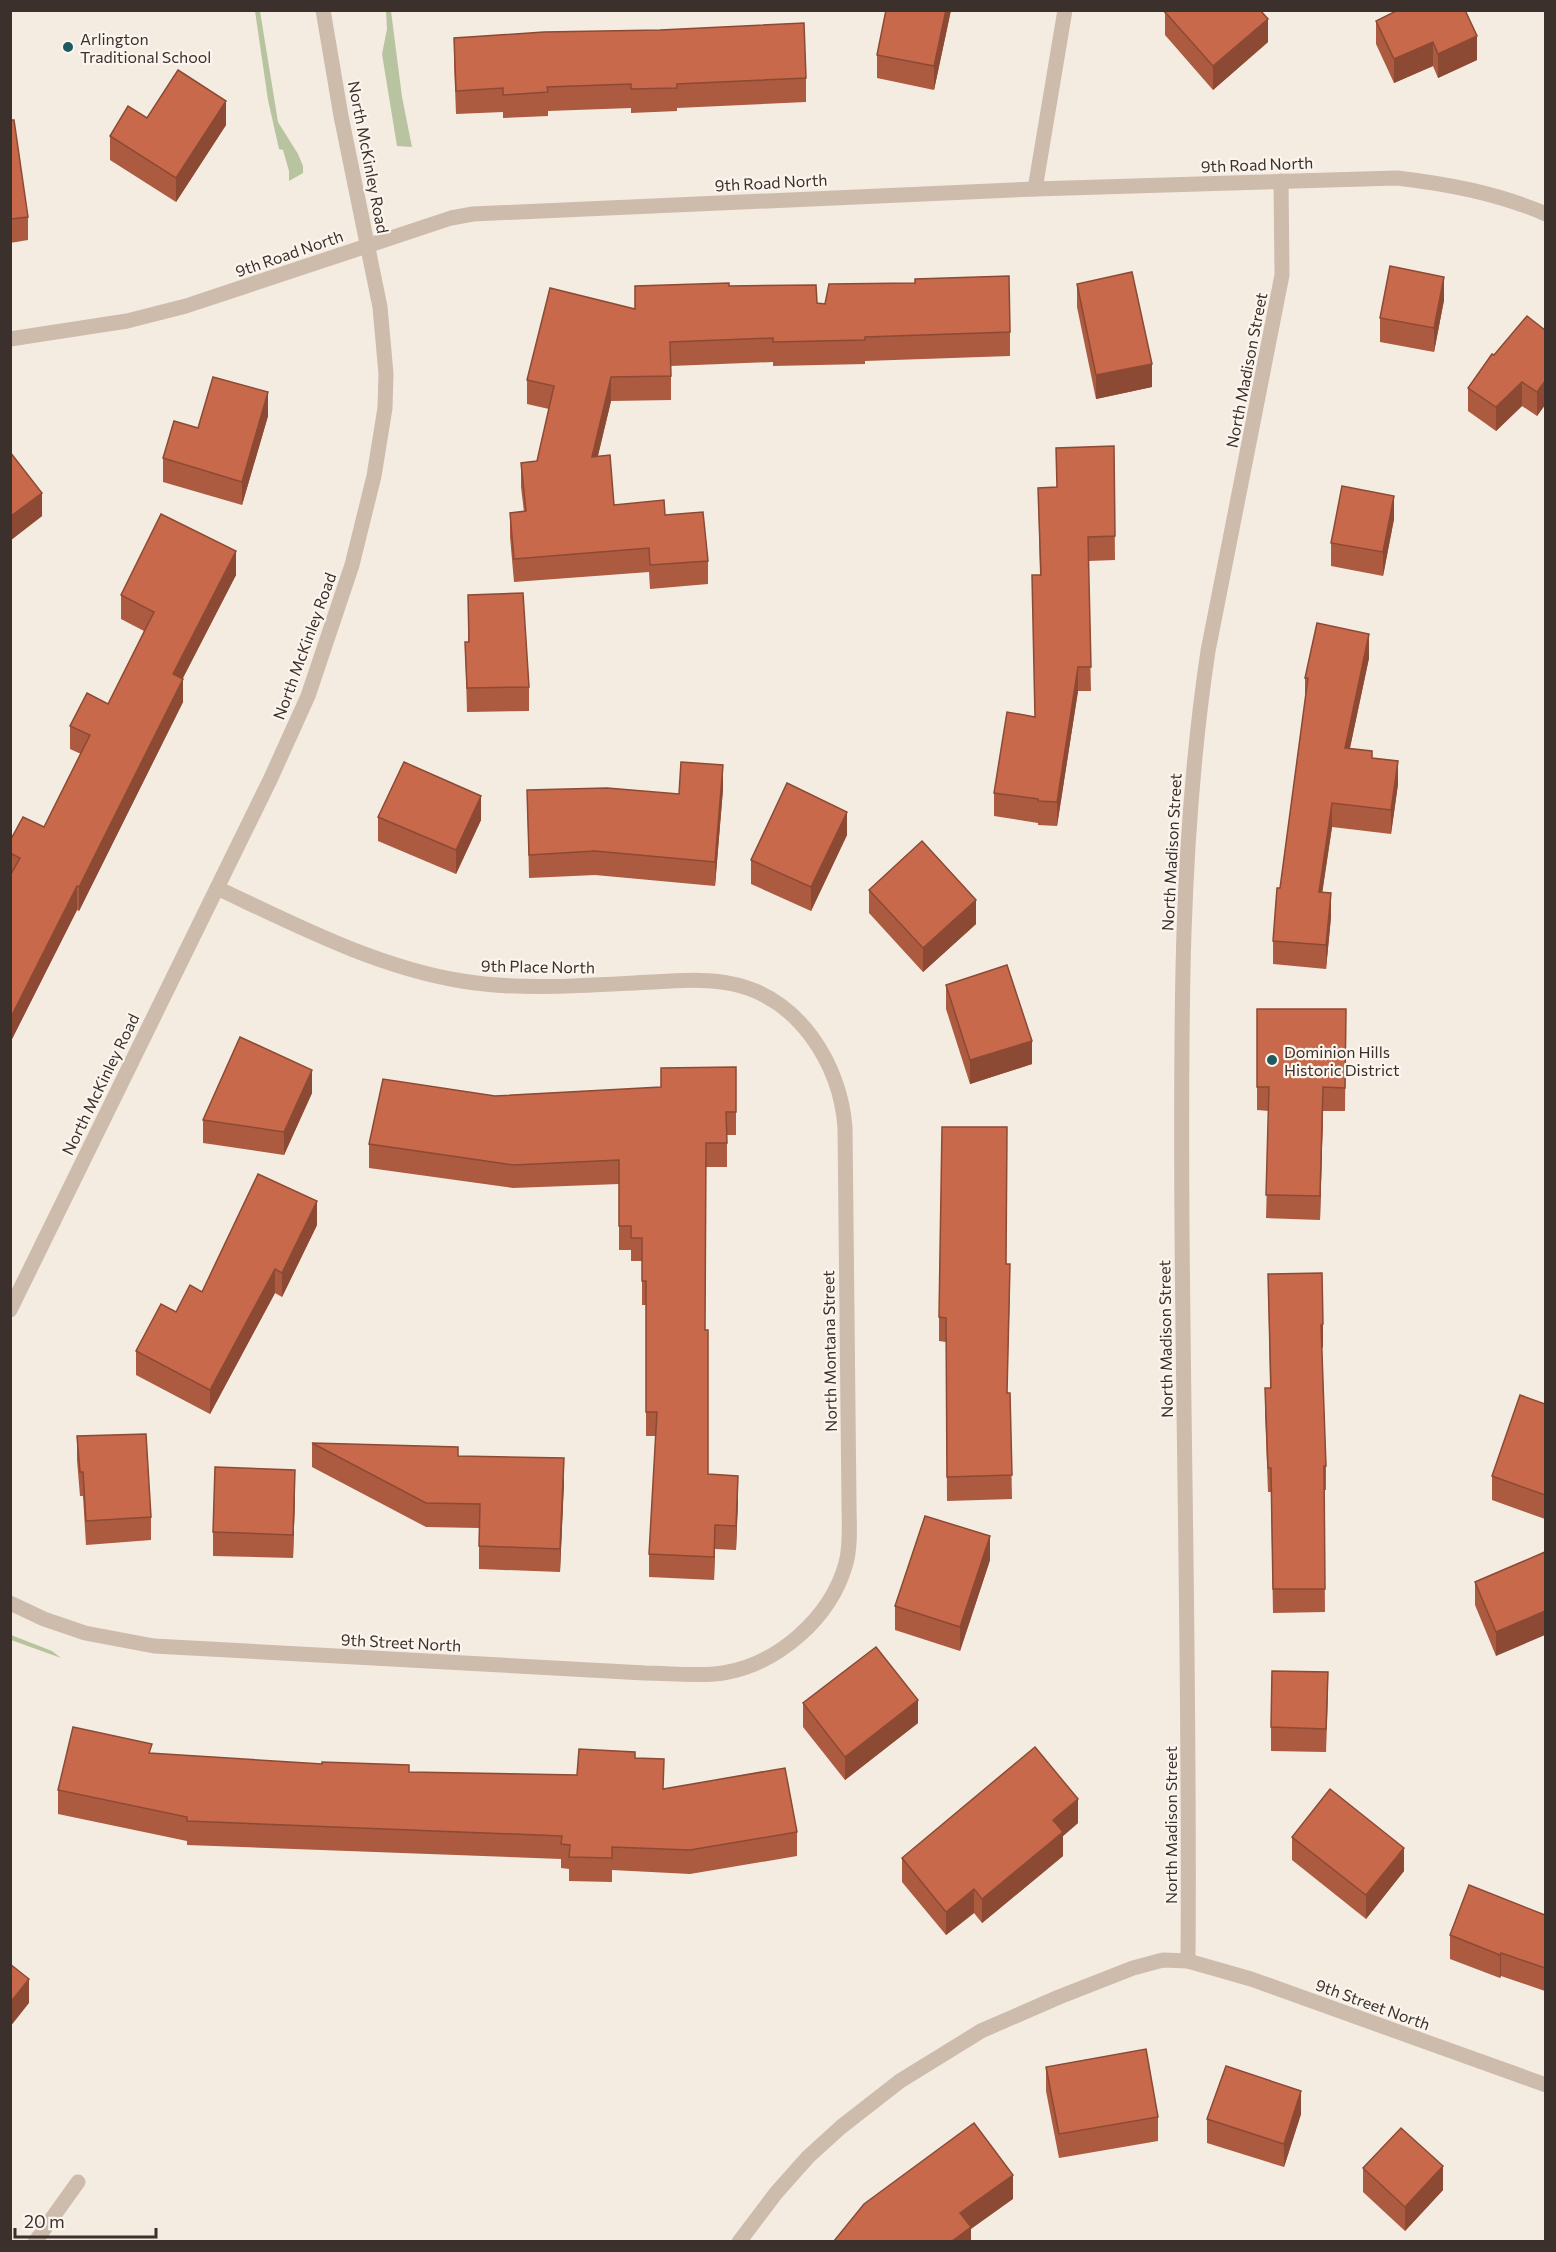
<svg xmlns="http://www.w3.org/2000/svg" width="1556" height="2252" viewBox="0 0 1556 2252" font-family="Commissioner,sans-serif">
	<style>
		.green { fill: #b8c4a0 }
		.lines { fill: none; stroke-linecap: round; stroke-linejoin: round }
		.service { stroke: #cdbbac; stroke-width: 15 }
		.minor { stroke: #cdbbac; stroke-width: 15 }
		.tertiary { stroke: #cdbbac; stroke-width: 15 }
		.wall { fill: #ac5a40 }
		.shaded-wall { fill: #8c4a34 }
		.building { fill: #c8694b; stroke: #8c4a34; stroke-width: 1.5 }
		.poi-dot { fill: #1f5a5e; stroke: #fbf5ee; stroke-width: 2 }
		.labels { text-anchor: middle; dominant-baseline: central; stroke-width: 4.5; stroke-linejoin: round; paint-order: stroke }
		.poi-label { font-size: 16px; fill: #3b302b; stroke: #fbf5ee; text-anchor: start }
		.street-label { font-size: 16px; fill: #3b302b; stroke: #fbf5ee }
	</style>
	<rect width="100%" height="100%" fill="#f4ebe1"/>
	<g class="green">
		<path d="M 255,11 L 260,11 L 278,122 L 298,154 L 303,166 L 303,173 L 289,181 L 289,171 L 283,150 L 279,149 L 268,100 Z"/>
		<path d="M 386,11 L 391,11 L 402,97 L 412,147 L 397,146 L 382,54 L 387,29 Z"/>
		<path d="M 11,1635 L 52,1651 L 61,1658 L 11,1640 Z"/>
	</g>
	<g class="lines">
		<path class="service" d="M 35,2242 L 78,2182"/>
		<g class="minor">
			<path d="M 1035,189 L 1065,10"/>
			<path d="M 10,339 L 127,321 L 186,306 L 451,218 L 473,214 L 1035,189 L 1397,178 C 1448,184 1497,193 1546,214"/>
			<path d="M 10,1603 L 44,1619 L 85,1633 L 154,1646 L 645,1673 C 670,1673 697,1677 723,1673 C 778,1664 831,1618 846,1563 C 851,1544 849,1523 849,1504 L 845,1127 C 840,1064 799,998 733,984 C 706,978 679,981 652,982 C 591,985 521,991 462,981 C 376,967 296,925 217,888"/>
			<path d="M 1188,1961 C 1190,1717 1184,1474 1182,1230 C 1181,1037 1179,843 1208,651 L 1282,275 L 1281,181"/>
			<path d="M 739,2242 L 776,2193 L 808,2157 L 841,2127 L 900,2081 L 981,2031 L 1059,1997 L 1133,1968 L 1163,1960 L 1188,1961 L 1251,1979 L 1546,2085"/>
		</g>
		<path class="tertiary" d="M 10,1310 L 270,780 L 308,696 L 352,565 L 374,476 L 385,408 L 386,374 L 380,307 L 341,116 L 323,10"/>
	</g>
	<g class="wall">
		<path d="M 951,10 L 934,90 L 877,78 L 877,55 Z"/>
		<path d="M 1163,10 L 1260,10 L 1268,42 L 1213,90 L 1165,35 L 1165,14 Z"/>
		<path d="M 1376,21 L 1477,60 L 1438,78 L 1433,66 L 1394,83 L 1376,44 Z"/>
		<path d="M 454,38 L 806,78 L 806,102 L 677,108 L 677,111 L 631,113 L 631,108 L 548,111 L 548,116 L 503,118 L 503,112 L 456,114 L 454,61 Z"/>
		<path d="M 147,118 L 226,125 L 176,202 L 110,160 L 110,136 Z"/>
		<path d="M 10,120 L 28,217 L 28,240 L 10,243 Z"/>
		<path d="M 1077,284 L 1152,387 L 1096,399 L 1077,307 Z"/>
		<path d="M 635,286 L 729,286 L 817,303 L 1010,332 L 1010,356 L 865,361 L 865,364 L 773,366 L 773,362 L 671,366 L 671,400 L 611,401 L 598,456 L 614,505 L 665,515 L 708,561 L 708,584 L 650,589 L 649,572 L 514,582 L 510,537 L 510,513 L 524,512 L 521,487 L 521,463 L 537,461 L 549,409 L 527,404 L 527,380 L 635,309 Z"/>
		<path d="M 1444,300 L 1434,352 L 1380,342 L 1380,318 Z"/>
		<path d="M 1545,330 L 1545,405 L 1537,416 L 1522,406 L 1496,431 L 1468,411 L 1468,388 L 1494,355 Z"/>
		<path d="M 268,416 L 242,505 L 163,482 L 163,458 L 198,428 Z"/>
		<path d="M 1114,446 L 1115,560 L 1088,561 L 1091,691 L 1078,691 L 1057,826 L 1038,825 L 1038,823 L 994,816 L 994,793 L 1035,716 L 1032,575 L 1040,575 L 1038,488 L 1057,487 L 1056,448 Z"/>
		<path d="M 10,452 L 42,516 L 11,540 L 10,539 Z"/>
		<path d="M 1394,519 L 1383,576 L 1331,566 L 1331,543 Z"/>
		<path d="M 236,575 L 183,678 L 183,702 L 79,911 L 77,910 L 10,1043 L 10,841 L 44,827 L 81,754 L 70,749 L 70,726 L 108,704 L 144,631 L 121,619 L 121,595 Z"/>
		<path d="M 468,595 L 529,687 L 529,711 L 467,712 L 465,642 L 468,642 Z"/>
		<path d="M 1369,658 L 1350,748 L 1372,758 L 1398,784 L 1391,834 L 1332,827 L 1322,892 L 1331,917 L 1326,969 L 1273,964 L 1273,941 L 1305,702 L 1305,678 Z"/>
		<path d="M 723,789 L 715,886 L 595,875 L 529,878 L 527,790 L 679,794 Z"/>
		<path d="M 378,817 L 481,820 L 456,874 L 378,841 Z"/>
		<path d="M 847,835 L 811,911 L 751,884 L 751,860 Z"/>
		<path d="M 869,890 L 976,924 L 923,972 L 869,913 Z"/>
		<path d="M 946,985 L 1032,1064 L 970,1084 L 946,1009 Z"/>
		<path d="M 1257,1009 L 1346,1009 L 1345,1111 L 1323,1111 L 1320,1220 L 1266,1218 L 1269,1111 L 1257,1110 Z"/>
		<path d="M 736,1067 L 736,1135 L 727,1135 L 727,1167 L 706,1167 L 705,1330 L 708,1474 L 738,1500 L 736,1550 L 715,1549 L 714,1580 L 649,1577 L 649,1554 L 656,1436 L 646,1436 L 646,1305 L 642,1305 L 642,1261 L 631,1261 L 631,1250 L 619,1250 L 619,1184 L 513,1188 L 369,1168 L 369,1144 L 495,1096 L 661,1087 Z"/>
		<path d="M 312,1093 L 284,1155 L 203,1143 L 203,1120 Z"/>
		<path d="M 317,1225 L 282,1297 L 275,1293 L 210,1414 L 136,1375 L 136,1351 L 202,1292 Z"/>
		<path d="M 1006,1264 L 1010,1288 L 1007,1393 L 1010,1393 L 1012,1499 L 947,1501 L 946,1342 L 939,1341 L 939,1317 Z"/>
		<path d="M 1268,1274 L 1323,1347 L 1322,1348 L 1326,1466 L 1326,1490 L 1324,1490 L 1325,1612 L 1273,1613 L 1271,1492 L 1268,1492 L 1265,1411 L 1265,1388 L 1270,1388 Z"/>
		<path d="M 1545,1404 L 1545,1519 L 1492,1500 L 1492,1476 Z"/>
		<path d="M 77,1436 L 151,1517 L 151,1540 L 86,1545 L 83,1496 L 80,1496 L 77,1460 Z"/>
		<path d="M 312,1443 L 458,1456 L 564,1482 L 560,1572 L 479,1569 L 479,1528 L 426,1527 L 312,1467 Z"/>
		<path d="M 295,1494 L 293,1558 L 213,1556 L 213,1532 Z"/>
		<path d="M 1545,1552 L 1496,1656 L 1475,1605 L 1475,1582 Z"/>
		<path d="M 990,1560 L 960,1651 L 895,1630 L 895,1606 Z"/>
		<path d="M 1328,1696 L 1326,1752 L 1271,1751 L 1271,1727 Z"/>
		<path d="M 803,1703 L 918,1723 L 845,1780 L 803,1727 Z"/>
		<path d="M 152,1754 L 409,1772 L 577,1775 L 635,1758 L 664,1789 L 797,1832 L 797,1856 L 690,1874 L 612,1870 L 612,1882 L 569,1881 L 569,1869 L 561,1868 L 561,1859 L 187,1845 L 187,1841 L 58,1814 L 58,1790 Z"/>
		<path d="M 1078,1823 L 1063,1836 L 1063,1856 L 982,1923 L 974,1913 L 946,1935 L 902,1882 L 902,1858 Z"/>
		<path d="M 1292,1837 L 1404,1871 L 1366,1919 L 1292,1860 Z"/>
		<path d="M 1545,1915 L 1545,1991 L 1501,1976 L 1500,1978 L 1450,1959 L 1450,1935 Z"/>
		<path d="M 1046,2067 L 1158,2117 L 1158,2141 L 1059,2158 L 1046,2091 Z"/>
		<path d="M 1301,2114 L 1284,2167 L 1207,2143 L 1207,2119 Z"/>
		<path d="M 1363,2168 L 1443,2190 L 1405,2231 L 1363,2192 Z"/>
	</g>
	<g class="shaded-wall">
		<path d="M 946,10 L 951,10 L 934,90 L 934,66 Z"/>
		<path d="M 1268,19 L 1268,42 L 1213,90 L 1213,66 Z"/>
		<path d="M 1477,36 L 1477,60 L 1438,78 L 1438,54 Z"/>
		<path d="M 1433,42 L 1433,66 L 1394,83 L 1394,59 Z"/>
		<path d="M 226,101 L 226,125 L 176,202 L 176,178 Z"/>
		<path d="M 1444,277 L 1444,300 L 1434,352 L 1434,328 Z"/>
		<path d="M 1152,364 L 1152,387 L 1096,399 L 1096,375 Z"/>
		<path d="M 611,377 L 611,401 L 592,480 L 592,457 Z"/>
		<path d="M 1545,381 L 1545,405 L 1537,416 L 1537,392 Z"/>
		<path d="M 1522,382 L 1522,406 L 1496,431 L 1496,407 Z"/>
		<path d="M 268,392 L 268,416 L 242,505 L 242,482 Z"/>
		<path d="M 42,493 L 42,516 L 11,540 L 11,516 Z"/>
		<path d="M 1394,496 L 1394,519 L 1383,576 L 1383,552 Z"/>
		<path d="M 236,551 L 236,575 L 173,697 L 173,674 Z"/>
		<path d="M 1369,634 L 1369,658 L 1345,771 L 1345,748 Z"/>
		<path d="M 1078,667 L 1078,691 L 1057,826 L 1057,802 Z"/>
		<path d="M 183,679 L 183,702 L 79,911 L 79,887 Z"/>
		<path d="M 1398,761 L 1398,784 L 1391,834 L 1391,810 Z"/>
		<path d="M 723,765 L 723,789 L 715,886 L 715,862 Z"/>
		<path d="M 481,796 L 481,820 L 456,874 L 456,850 Z"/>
		<path d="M 1332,803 L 1332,827 L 1319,915 L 1319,892 Z"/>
		<path d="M 847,812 L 847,835 L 811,911 L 811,887 Z"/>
		<path d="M 77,886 L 77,910 L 10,1043 L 10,1019 Z"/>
		<path d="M 1331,893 L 1331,917 L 1326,969 L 1326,945 Z"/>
		<path d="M 976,900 L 976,924 L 923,972 L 923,948 Z"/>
		<path d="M 1032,1041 L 1032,1064 L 970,1084 L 970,1060 Z"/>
		<path d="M 312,1070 L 312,1093 L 284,1155 L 284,1132 Z"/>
		<path d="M 1323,1087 L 1323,1111 L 1320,1220 L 1320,1196 Z"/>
		<path d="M 317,1201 L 317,1225 L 282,1297 L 282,1273 Z"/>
		<path d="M 275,1269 L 275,1293 L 210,1414 L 210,1390 Z"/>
		<path d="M 1323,1324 L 1323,1347 L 1321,1348 L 1321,1325 Z"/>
		<path d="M 564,1458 L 564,1482 L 560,1572 L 560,1549 Z"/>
		<path d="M 295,1470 L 295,1494 L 293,1558 L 293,1535 Z"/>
		<path d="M 738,1476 L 738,1500 L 736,1550 L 736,1526 Z"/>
		<path d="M 715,1525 L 715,1549 L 714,1580 L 714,1557 Z"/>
		<path d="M 990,1536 L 990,1560 L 960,1651 L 960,1627 Z"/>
		<path d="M 1545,1611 L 1545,1635 L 1496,1656 L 1496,1632 Z"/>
		<path d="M 918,1700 L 918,1723 L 845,1780 L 845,1757 Z"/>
		<path d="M 1078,1799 L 1078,1823 L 1063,1836 L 1063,1856 L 982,1923 L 982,1899 L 1053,1820 Z"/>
		<path d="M 1404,1848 L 1404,1871 L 1366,1919 L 1366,1895 Z"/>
		<path d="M 974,1889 L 974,1913 L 946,1935 L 946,1912 Z"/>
		<path d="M 1501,1953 L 1501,1976 L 1500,1978 L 1500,1955 Z"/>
		<path d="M 29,1979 L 29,2003 L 10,2027 L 10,2003 Z"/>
		<path d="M 1301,2091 L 1301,2114 L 1284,2167 L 1284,2144 Z"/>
		<path d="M 1443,2166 L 1443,2190 L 1405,2231 L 1405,2207 Z"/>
		<path d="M 1013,2175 L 1013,2199 L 971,2229 L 971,2241 L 952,2241 L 960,2213 Z"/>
	</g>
	<g class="building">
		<path d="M 886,10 L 946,10 L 934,66 L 877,55 Z"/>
		<path d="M 1166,10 L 1260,10 L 1268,19 L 1213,66 L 1165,12 Z"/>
		<path d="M 1398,10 L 1465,10 L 1477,36 L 1438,54 L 1433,42 L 1394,59 L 1376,21 Z"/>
		<path d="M 804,23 L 806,78 L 677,84 L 677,88 L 631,89 L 631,84 L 547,87 L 548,92 L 503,95 L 503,88 L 456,91 L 454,38 L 544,32 L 660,30 Z"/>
		<path d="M 178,70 L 226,101 L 176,178 L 110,136 L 128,106 L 147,118 Z"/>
		<path d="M 10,120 L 14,120 L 28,217 L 10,219 Z"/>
		<path d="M 1390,266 L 1444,277 L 1434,328 L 1380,318 Z"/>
		<path d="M 1132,272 L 1152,364 L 1096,375 L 1077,284 Z"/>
		<path d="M 1009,276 L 1010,332 L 865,337 L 865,340 L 773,342 L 773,338 L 670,342 L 671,376 L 611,377 L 592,457 L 610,455 L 614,505 L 664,500 L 665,515 L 703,512 L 708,561 L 650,565 L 649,548 L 514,559 L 510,513 L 526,511 L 521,463 L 537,461 L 554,386 L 527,380 L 550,288 L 635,309 L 635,286 L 729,283 L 729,286 L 816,285 L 817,303 L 825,304 L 829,284 L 915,283 L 915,279 Z"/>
		<path d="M 1527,316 L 1545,330 L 1545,381 L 1537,392 L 1522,382 L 1496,407 L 1468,388 L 1492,354 L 1494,355 Z"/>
		<path d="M 213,377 L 268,392 L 242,482 L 163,458 L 174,421 L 198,428 Z"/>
		<path d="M 1114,446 L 1115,536 L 1088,537 L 1091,667 L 1078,667 L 1057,802 L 1038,801 L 1038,799 L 994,793 L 1007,712 L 1035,717 L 1032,575 L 1041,575 L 1038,488 L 1057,487 L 1056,448 Z"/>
		<path d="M 10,452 L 42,493 L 11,516 L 10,515 Z"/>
		<path d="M 1342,486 L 1394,496 L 1383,552 L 1331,543 Z"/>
		<path d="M 161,514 L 236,551 L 173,674 L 183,679 L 79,887 L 77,886 L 10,1019 L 10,876 L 20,858 L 10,853 L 10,841 L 23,817 L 44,827 L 90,735 L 70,726 L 87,693 L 108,704 L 154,612 L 121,595 Z"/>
		<path d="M 523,593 L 529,687 L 467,688 L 465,642 L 469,642 L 468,595 Z"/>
		<path d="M 1317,623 L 1369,634 L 1345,748 L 1372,751 L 1372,758 L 1398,761 L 1391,810 L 1332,803 L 1319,892 L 1331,893 L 1326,945 L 1273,941 L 1277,888 L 1280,888 L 1308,678 L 1305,678 Z"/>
		<path d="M 404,762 L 481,796 L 456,850 L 378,817 Z"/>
		<path d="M 681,762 L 723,765 L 715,862 L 595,851 L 529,855 L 527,790 L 607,788 L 679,794 Z"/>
		<path d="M 787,783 L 847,812 L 811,887 L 751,860 Z"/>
		<path d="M 922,841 L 976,900 L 923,948 L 869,890 Z"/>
		<path d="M 1007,965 L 1032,1041 L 970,1060 L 946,985 Z"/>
		<path d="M 1257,1009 L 1346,1009 L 1345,1088 L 1323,1087 L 1320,1196 L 1266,1195 L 1269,1087 L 1257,1087 Z"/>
		<path d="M 240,1037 L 312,1070 L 284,1132 L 203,1120 Z"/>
		<path d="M 736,1067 L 736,1112 L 726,1112 L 727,1143 L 706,1143 L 705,1330 L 708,1330 L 708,1474 L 738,1476 L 736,1526 L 715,1525 L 714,1557 L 649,1554 L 657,1412 L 646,1412 L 646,1281 L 642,1281 L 642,1238 L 631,1238 L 631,1226 L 619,1226 L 619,1160 L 513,1165 L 369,1144 L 383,1079 L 495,1096 L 661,1087 L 661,1068 Z"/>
		<path d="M 942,1127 L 1007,1127 L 1006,1264 L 1010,1264 L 1007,1393 L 1010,1393 L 1012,1475 L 947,1477 L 946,1318 L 939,1317 Z"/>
		<path d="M 258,1174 L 317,1201 L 282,1273 L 275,1269 L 210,1390 L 136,1351 L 161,1304 L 176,1312 L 190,1285 L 202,1292 Z"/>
		<path d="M 1322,1273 L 1323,1324 L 1321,1325 L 1326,1466 L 1324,1466 L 1325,1589 L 1273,1589 L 1271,1468 L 1268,1468 L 1265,1388 L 1271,1388 L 1268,1274 Z"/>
		<path d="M 1520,1395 L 1545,1404 L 1545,1495 L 1492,1476 Z"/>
		<path d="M 146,1434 L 151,1517 L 86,1521 L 83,1472 L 80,1472 L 77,1436 Z"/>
		<path d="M 312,1443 L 458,1447 L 458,1456 L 564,1458 L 560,1549 L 479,1546 L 480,1504 L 426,1503 Z"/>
		<path d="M 215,1467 L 295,1470 L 293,1535 L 213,1532 Z"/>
		<path d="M 925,1516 L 990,1536 L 960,1627 L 895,1606 Z"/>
		<path d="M 1545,1552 L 1545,1611 L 1496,1632 L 1475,1582 Z"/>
		<path d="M 876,1647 L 918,1700 L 845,1757 L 803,1703 Z"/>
		<path d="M 1272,1671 L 1328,1672 L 1326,1729 L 1271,1727 Z"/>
		<path d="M 73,1727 L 152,1744 L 149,1753 L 322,1764 L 322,1762 L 409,1765 L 409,1772 L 577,1775 L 579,1749 L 635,1752 L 635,1758 L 664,1759 L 663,1789 L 785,1768 L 797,1832 L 690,1850 L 612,1847 L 612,1858 L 569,1857 L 570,1845 L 561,1844 L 562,1836 L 187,1821 L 187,1817 L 58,1790 Z"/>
		<path d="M 1035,1747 L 1078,1799 L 1053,1820 L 1063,1832 L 982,1899 L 974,1889 L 946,1912 L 902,1858 Z"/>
		<path d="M 1330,1789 L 1404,1848 L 1366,1895 L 1292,1837 Z"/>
		<path d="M 1469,1885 L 1545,1915 L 1545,1968 L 1501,1953 L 1500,1955 L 1450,1935 Z"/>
		<path d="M 10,1964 L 29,1979 L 10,2003 Z"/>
		<path d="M 1146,2049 L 1158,2117 L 1059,2134 L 1046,2067 Z"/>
		<path d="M 1226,2066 L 1301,2091 L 1284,2144 L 1207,2119 Z"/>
		<path d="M 974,2123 L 1013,2175 L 960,2213 L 971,2227 L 952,2241 L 834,2241 L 864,2204 Z"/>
		<path d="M 1401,2128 L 1443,2166 L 1405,2207 L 1363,2168 Z"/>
	</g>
	<g class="poi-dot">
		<circle cx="68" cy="47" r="6"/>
		<circle cx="1272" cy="1060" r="6"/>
	</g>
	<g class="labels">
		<g class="poi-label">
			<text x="80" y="38">Arlington<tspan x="80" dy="18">Traditional School</tspan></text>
			<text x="1284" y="1051">Dominion Hills<tspan x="1284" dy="18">Historic District</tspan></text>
		</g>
		<g class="street-label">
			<text transform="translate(369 157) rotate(79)">North McKinley Road</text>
			<text transform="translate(1257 164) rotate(-2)">9th Road North</text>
			<text transform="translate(771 182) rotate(-3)">9th Road North</text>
			<text transform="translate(289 253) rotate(-19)">9th Road North</text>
			<text transform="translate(1246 370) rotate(-79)">North Madison Street</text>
			<text transform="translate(304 646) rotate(-70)">North McKinley Road</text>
			<text transform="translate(1171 852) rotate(-87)">North Madison Street</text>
			<text transform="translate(538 966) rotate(1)">9th Place North</text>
			<text transform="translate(100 1084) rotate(-64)">North McKinley Road</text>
			<text transform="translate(1165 1339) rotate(-91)">North Madison Street</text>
			<text transform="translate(829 1351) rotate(-91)">North Montana Street</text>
			<text transform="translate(401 1642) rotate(3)">9th Street North</text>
			<text transform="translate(1170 1825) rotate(-90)">North Madison Street</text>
			<text transform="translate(1373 2004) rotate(20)">9th Street North</text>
		</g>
	</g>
	<rect width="1556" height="2252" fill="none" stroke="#3b302b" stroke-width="24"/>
	<path d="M15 2228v9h141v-9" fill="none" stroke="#3b302b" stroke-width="3"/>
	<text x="24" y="2228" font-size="18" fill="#3b302b" stroke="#fbf5ee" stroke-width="4.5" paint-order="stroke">20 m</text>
</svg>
